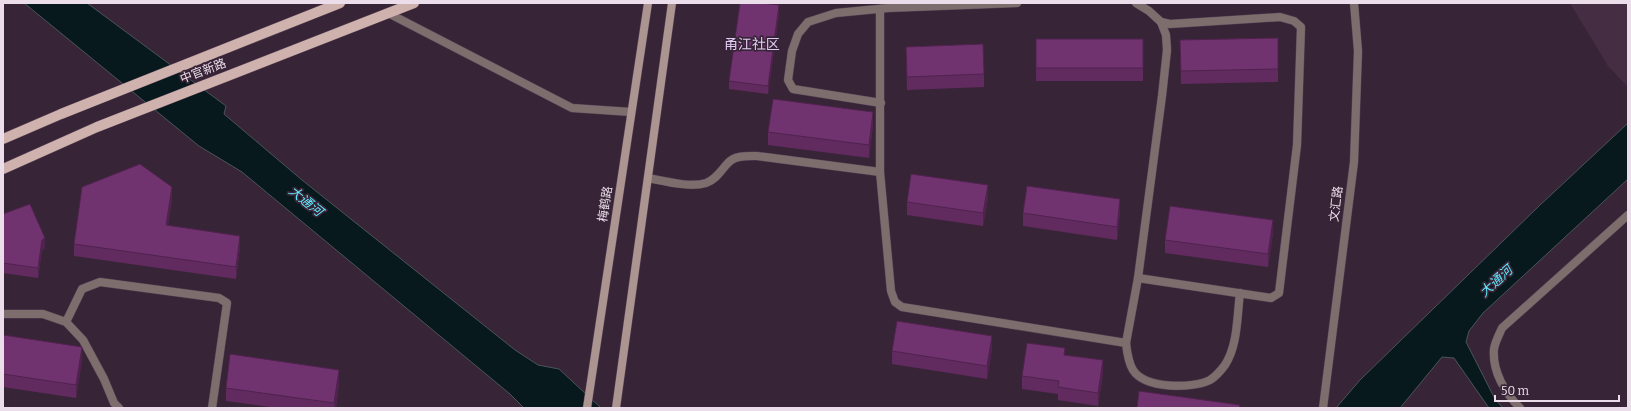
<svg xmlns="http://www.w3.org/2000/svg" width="1631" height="411" viewBox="0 0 1631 411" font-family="Bitter,'Noto Sans SC',serif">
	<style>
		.built { fill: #452d44 }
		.water { fill: #07191c; stroke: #4b545a }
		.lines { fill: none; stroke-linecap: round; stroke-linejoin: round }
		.lane-casing { stroke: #554254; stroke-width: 9 }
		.street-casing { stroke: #554254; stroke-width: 9 }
		.secondary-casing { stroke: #554254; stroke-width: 9 }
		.primary-casing { stroke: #554254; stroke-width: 11 }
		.lane { stroke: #7d6e6d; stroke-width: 8 }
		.street { stroke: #7d6e6d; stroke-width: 8 }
		.secondary { stroke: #ac9491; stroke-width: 8 }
		.primary { stroke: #cfb1ad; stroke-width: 10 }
		.wall { fill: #612b60 }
		.shaded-wall { fill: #4f234e }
		.building { fill: #713270; stroke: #4f234e }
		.labels { text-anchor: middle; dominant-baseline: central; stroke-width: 3.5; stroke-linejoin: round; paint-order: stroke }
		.street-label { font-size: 12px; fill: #ebdeea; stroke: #382437 }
		.water-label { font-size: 13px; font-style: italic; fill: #5febfe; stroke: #382437 }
		.quarter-label { font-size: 14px; fill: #e1ccf5; stroke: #382437 }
	</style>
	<rect width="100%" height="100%" fill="#382437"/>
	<path class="built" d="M 1570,3 L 1628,3 L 1628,87 L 1608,66 Z"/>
	<g class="water">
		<path d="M 24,3 L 87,3 L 226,106 L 224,114 L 302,180 L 515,350 L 538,365 L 559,369 L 601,408 L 524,408 L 510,394 L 242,172 L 199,146 Z"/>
		<path d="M 1628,123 L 1628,179 L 1483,313 L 1469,331 L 1466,342 L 1495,399 L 1503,408 L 1489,408 L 1454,358 L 1442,357 L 1400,408 L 1336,408 L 1360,380 L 1539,206 Z"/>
	</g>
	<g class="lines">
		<defs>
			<g id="lane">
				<path d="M 1136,3 L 1149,11 L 1161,22 L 1170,24 L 1280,17 L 1294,21 L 1301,27 L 1297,145 L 1279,293 L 1271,298 L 1138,278"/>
				<path d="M 880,9 L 880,172 L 891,291 L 895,302 L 902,307 L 1126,343"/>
				<path d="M 388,13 L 572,108 L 631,112"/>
				<path d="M 1161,22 L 1166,35 L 1167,50 L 1162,96 L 1138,278 L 1126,343 C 1127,352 1128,362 1133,370 C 1145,389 1192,389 1210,380 C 1215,377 1222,369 1225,365 C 1238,345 1237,316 1240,293"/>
				<path d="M 881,103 L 793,89 L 788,80 L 792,51 L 798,34 L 808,22 L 836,13 L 888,8 L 1017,3"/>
				<path d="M 648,178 C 664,181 690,188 706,183 C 717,179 721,170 728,163 C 735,155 748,156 757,156 L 880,172"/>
				<path d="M 3,314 L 43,314 L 66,322 L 83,340 L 104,379 L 114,403 L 119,408"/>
				<path d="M 66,322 L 82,289 L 100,282 L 219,298 L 227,303 L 212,408"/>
			</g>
			<g id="street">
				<path d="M 1323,408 L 1354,162 L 1358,51 L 1354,3"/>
				<path d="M 1520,408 C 1505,393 1492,371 1494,349 C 1495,342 1499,335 1502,328 L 1628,215"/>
			</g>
			<g id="secondary">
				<path d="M 587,408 L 648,3"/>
				<path d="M 616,408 L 672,3"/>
			</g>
			<g id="primary">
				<path d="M 3,139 L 61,114 L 340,3"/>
				<path d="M 3,169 L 97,127 L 414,3"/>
			</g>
		</defs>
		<use href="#lane" class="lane-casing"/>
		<use href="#street" class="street-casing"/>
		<use href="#secondary" class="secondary-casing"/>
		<use href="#primary" class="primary-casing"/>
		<use href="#lane" class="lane"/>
		<use href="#street" class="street"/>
		<use href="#secondary" class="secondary"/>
		<use href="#primary" class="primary"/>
	</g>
	<g class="wall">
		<path d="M 779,14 L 768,94 L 729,89 L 729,81 Z"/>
		<path d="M 1278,38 L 1278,82 L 1181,84 L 1180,40 Z"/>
		<rect x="1036" y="39" width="107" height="42"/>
		<path d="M 906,47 L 984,74 L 984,87 L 907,90 Z"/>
		<path d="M 873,125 L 869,158 L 768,145 L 768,132 Z"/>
		<path d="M 988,198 L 983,226 L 907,215 L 907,202 Z"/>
		<path d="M 172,199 L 168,225 L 240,248 L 236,279 L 74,256 L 74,244 Z"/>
		<path d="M 1120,212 L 1117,240 L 1023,226 L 1023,213 Z"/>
		<path d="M 3,214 L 45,249 L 42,250 L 38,278 L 3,273 Z"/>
		<path d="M 1273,233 L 1268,267 L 1165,253 L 1165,240 Z"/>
		<path d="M 3,335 L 82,360 L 76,398 L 3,387 Z"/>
		<path d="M 992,349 L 987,379 L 892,364 L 892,351 Z"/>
		<path d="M 1065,355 L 1103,373 L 1098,406 L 1058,400 L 1058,394 L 1022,389 L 1022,376 Z"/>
		<path d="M 339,383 L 336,408 L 277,408 L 226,401 L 226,388 Z"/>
	</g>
	<g class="shaded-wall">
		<path d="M 779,5 L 779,14 L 768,94 L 768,86 Z"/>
		<path d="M 873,112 L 873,125 L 869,158 L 869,145 Z"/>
		<path d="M 988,185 L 988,198 L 983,226 L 983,213 Z"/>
		<path d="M 172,187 L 172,199 L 166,237 L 166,225 Z"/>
		<path d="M 1120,199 L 1120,212 L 1117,240 L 1117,227 Z"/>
		<path d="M 1273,220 L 1273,233 L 1268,267 L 1268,254 Z"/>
		<path d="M 240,236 L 240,248 L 236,279 L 236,267 Z"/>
		<path d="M 45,238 L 45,249 L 42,250 L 38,278 L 38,268 L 42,240 Z"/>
		<path d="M 992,336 L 992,349 L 987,379 L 987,366 Z"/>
		<path d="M 82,347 L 82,360 L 76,398 L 76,385 Z"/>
		<path d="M 1103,360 L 1103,373 L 1098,406 L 1098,393 Z"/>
		<path d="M 339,370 L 339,383 L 336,408 L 334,408 L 334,403 Z"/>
	</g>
	<g class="building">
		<path d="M 740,3 L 761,3 L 779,5 L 768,86 L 729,81 Z"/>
		<path d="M 1278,38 L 1278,69 L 1181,71 L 1180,40 Z"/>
		<rect x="1036" y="39" width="107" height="29"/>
		<path d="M 983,44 L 984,74 L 907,77 L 906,47 Z"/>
		<path d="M 773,99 L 873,112 L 869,145 L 768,132 Z"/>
		<path d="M 140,164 L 172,187 L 166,225 L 240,236 L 236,267 L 74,244 L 82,187 Z"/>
		<path d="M 911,174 L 988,185 L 983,213 L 907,202 Z"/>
		<path d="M 1027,186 L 1120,199 L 1117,227 L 1023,213 Z"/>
		<path d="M 30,204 L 45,238 L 42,240 L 38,268 L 3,263 L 3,214 Z"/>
		<path d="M 1170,206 L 1273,220 L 1268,254 L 1165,240 Z"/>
		<path d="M 897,321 L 992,336 L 987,366 L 892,351 Z"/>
		<path d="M 3,335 L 82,347 L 76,385 L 3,374 Z"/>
		<path d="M 1027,343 L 1065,348 L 1064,355 L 1103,360 L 1098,393 L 1058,387 L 1059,381 L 1022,376 Z"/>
		<path d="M 230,354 L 339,370 L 334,403 L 226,388 Z"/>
		<path d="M 1139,391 L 1240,405 L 1239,408 L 1137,408 Z"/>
	</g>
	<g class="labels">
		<g class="street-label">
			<text transform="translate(203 71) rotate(-21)">中官新路</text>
			<text transform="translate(605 204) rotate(-81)">梅鹤路</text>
			<text transform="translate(1336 204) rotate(-83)">文汇路</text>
		</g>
		<g class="water-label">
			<text transform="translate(306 201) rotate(39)">大通河</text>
			<text transform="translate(1496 281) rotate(-42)">大通河</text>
		</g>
		<g class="quarter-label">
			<text x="752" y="44">甬江社区</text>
		</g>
	</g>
	<rect width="1631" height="411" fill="none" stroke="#ebdeea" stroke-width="8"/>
	<path d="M1495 395v6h124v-6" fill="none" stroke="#ebdeea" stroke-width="2"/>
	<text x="1501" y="395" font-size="12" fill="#ebdeea" stroke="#382437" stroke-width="3" paint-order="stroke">50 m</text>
</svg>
